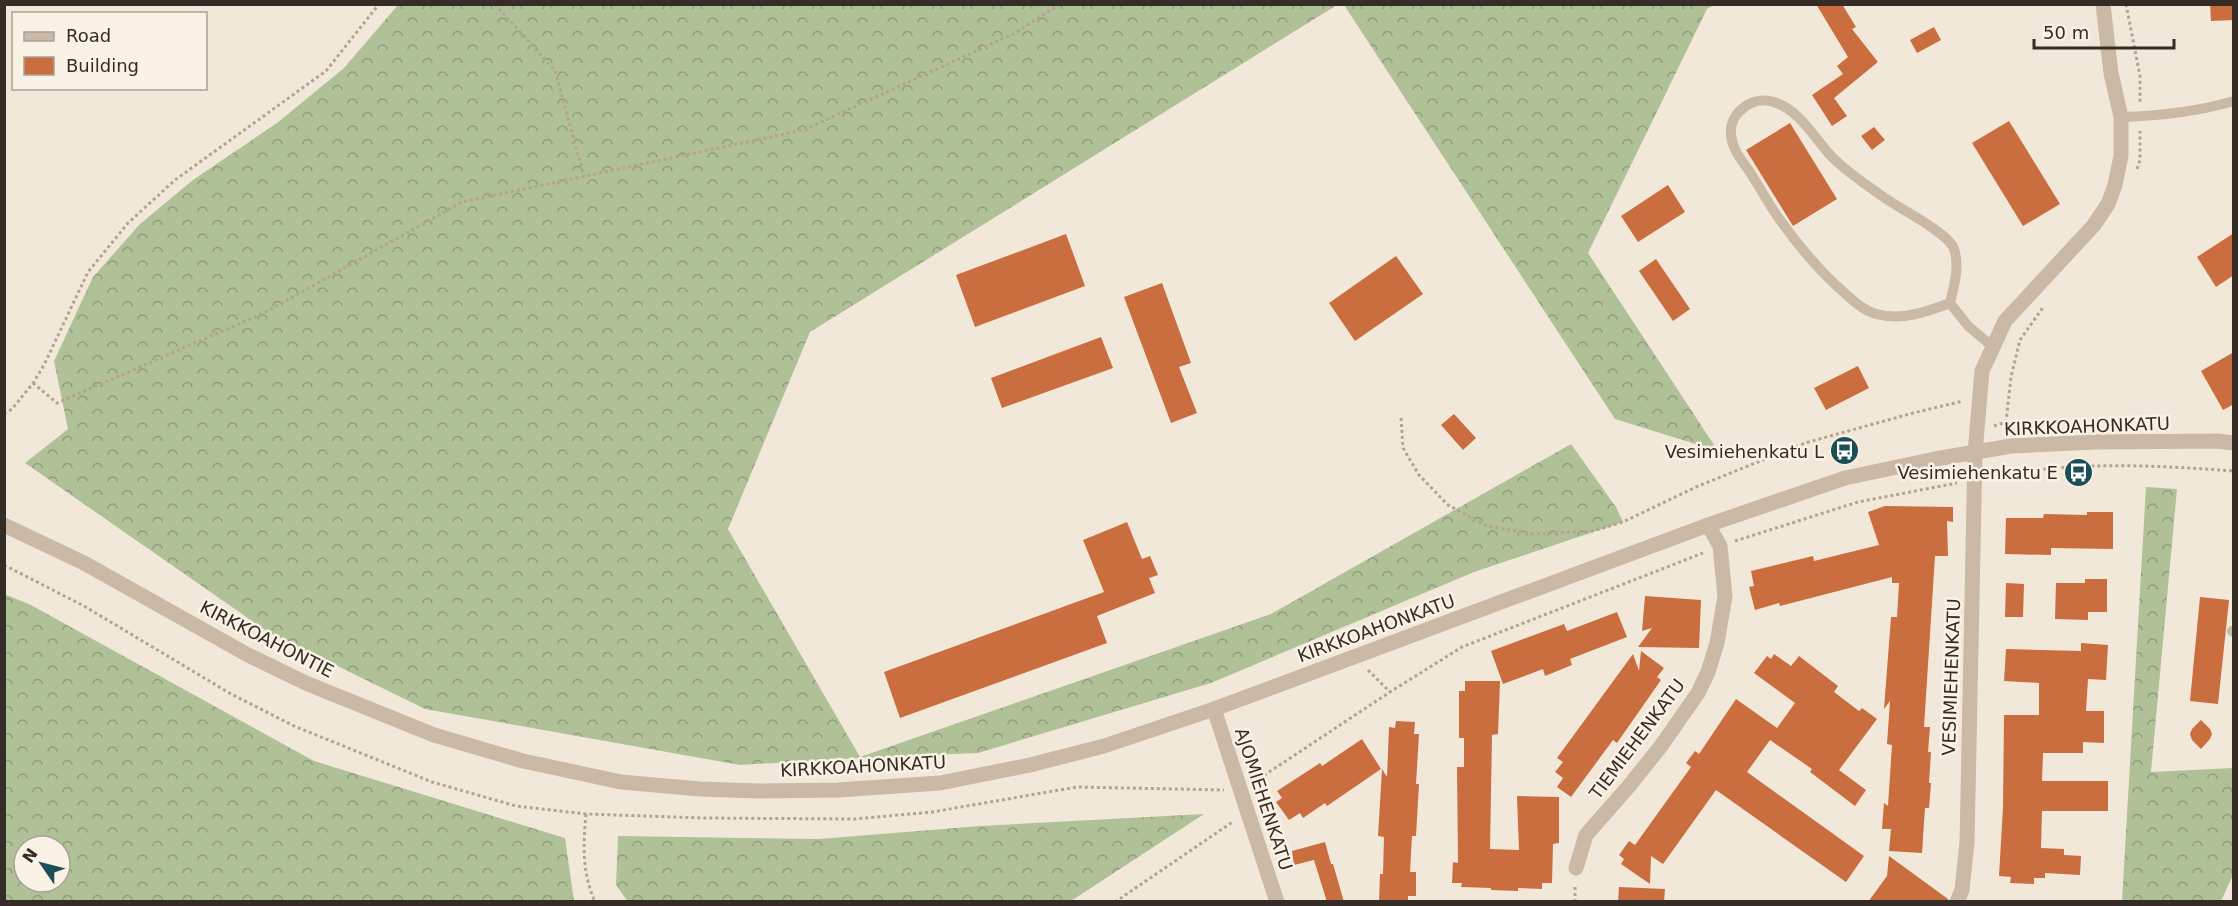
<svg xmlns="http://www.w3.org/2000/svg" width="2238" height="906" viewBox="0 0 2238 906" font-family="'DejaVu Sans',sans-serif">
	<style>
		.forest { fill: url(#forest-crowns); fill-rule: evenodd }
		.building { fill: #ca6d3f }
		.lines { fill: none; stroke-linecap: round; stroke-linejoin: round }
		.path { stroke: #b6a38f; stroke-width: 3; stroke-dasharray: 3 3; stroke-linecap: butt }
		.service { stroke: #cab9a4; stroke-width: 10 }
		.minor { stroke: #cab9a4; stroke-width: 15 }
		.tertiary { stroke: #cab9a4; stroke-width: 15 }
		.labels { text-anchor: middle; dominant-baseline: central; stroke-width: 5; stroke-linejoin: round; paint-order: stroke }
		.street-label { font-size: 18px; fill: #352c26; stroke: #faf2e5 }
		.poi-label { font-size: 18px; fill: #352c26; stroke: #faf2e5; text-anchor: end }
	</style>
	<defs>
		<pattern id="forest-crowns" width="20" height="18" patternUnits="userSpaceOnUse" patternTransform="scale(1.5)"><rect width="20" height="18" fill="#b0c198"/><path d="M2 6a3 3 0 1 1 6 0M12 15a3 3 0 1 1 6 0" fill="none" stroke="#909d7c"/></pattern>
	</defs>
	<rect width="100%" height="100%" fill="#f2e8d9"/>
	<g class="forest">
		<path d="M 1337,5 L 810,332 L 728,529 L 860,757 L 1271,614 L 1571,444 L 1616,507 L 1623,522 L 1474,572 L 1211,683 L 978,753 L 860,758 L 740,765 L 425,709 L 268,632 L 25,463 L 68,429 L 54,361 L 93,277 L 140,224 L 193,180 L 277,123 L 344,68 L 398,5 Z"/>
		<path d="M 1344,5 L 1714,5 L 1707,9 L 1588,253 L 1718,451 L 1615,419 Z"/>
		<path d="M 2146,487 L 2177,489 L 2151,772 L 2233,768 L 2233,875 L 2221,901 L 2122,901 Z"/>
		<path d="M 4,594 L 29,604 L 314,761 L 565,838 L 574,901 L 5,901 ZM 24,846 L 60,846 L 60,882 L 24,882 Z"/>
		<path d="M 1204,814 L 1071,901 L 628,902 L 616,885 L 618,836 L 819,839 L 980,826 Z"/>
	</g>
	<g class="building">
		<path d="M 1816,4 L 1842,4 L 1856,27 L 1852,29 L 1878,62 L 1834,98 L 1847,116 L 1832,126 L 1812,95 L 1843,74 L 1837,66 L 1848,57 Z"/>
		<path d="M 2210,4 L 2234,4 L 2234,20 L 2211,21 Z"/>
		<path d="M 1934,27 L 1941,40 L 1917,53 L 1910,40 Z"/>
		<path d="M 2009,121 L 2060,204 L 2023,226 L 1972,143 Z"/>
		<path d="M 1790,123 L 1837,199 L 1793,226 L 1746,150 Z"/>
		<path d="M 1874,127 L 1885,140 L 1872,150 L 1861,136 Z"/>
		<path d="M 1668,185 L 1685,212 L 1638,242 L 1621,216 Z"/>
		<path d="M 2234,233 L 2234,275 L 2216,287 L 2197,257 Z"/>
		<path d="M 1066,234 L 1085,286 L 975,327 L 956,275 Z"/>
		<path d="M 1396,256 L 1423,294 L 1355,341 L 1329,303 Z"/>
		<path d="M 1656,259 L 1690,309 L 1673,321 L 1639,271 Z"/>
		<path d="M 1162,283 L 1191,363 L 1179,367 L 1197,413 L 1171,423 L 1124,297 Z"/>
		<path d="M 1101,337 L 1113,368 L 1002,408 L 991,378 Z"/>
		<path d="M 2234,352 L 2234,404 L 2223,410 L 2201,371 Z"/>
		<path d="M 1858,366 L 1869,388 L 1826,410 L 1814,388 Z"/>
		<path d="M 1454,414 L 1476,438 L 1463,450 L 1441,425 Z"/>
		<path d="M 1885,506 L 1953,507 L 1953,522 L 1947,521 L 1948,556 L 1935,556 L 1924,727 L 1930,727 L 1928,752 L 1931,752 L 1929,783 L 1931,783 L 1929,808 L 1925,808 L 1922,853 L 1889,851 L 1891,829 L 1882,829 L 1884,803 L 1888,806 L 1892,745 L 1887,744 L 1890,701 L 1884,709 L 1891,617 L 1897,617 L 1899,583 L 1892,583 L 1892,577 L 1780,606 L 1779,603 L 1755,610 L 1749,587 L 1754,586 L 1751,571 L 1813,556 L 1814,561 L 1879,545 L 1868,512 Z"/>
		<path d="M 2087,512 L 2113,512 L 2113,549 L 2051,548 L 2051,555 L 2005,554 L 2006,518 L 2043,518 L 2044,514 L 2087,515 Z"/>
		<path d="M 1127,522 L 1142,559 L 1150,556 L 1158,575 L 1149,578 L 1155,593 L 1097,616 L 1107,643 L 900,718 L 884,672 L 1104,592 L 1083,540 Z"/>
		<path d="M 2085,579 L 2107,579 L 2107,612 L 2088,612 L 2088,620 L 2055,619 L 2056,583 L 2085,583 Z"/>
		<path d="M 2006,583 L 2024,584 L 2023,617 L 2005,617 Z"/>
		<path d="M 1645,596 L 1701,600 L 1699,648 L 1638,647 L 1652,628 L 1642,631 Z"/>
		<path d="M 2200,597 L 2229,600 L 2218,704 L 2190,701 Z"/>
		<path d="M 1617,612 L 1627,637 L 1570,659 L 1572,665 L 1545,676 L 1543,669 L 1503,684 L 1491,651 L 1564,624 L 1567,631 Z"/>
		<path d="M 2081,643 L 2108,645 L 2106,680 L 2088,679 L 2086,711 L 2104,711 L 2104,743 L 2083,742 L 2083,753 L 2043,753 L 2042,781 L 2108,781 L 2108,811 L 2042,811 L 2041,848 L 2064,849 L 2064,855 L 2081,856 L 2080,875 L 2045,873 L 2045,878 L 2034,878 L 2034,884 L 2010,883 L 2011,877 L 1999,876 L 2003,807 L 2004,715 L 2039,715 L 2039,683 L 2004,681 L 2006,649 L 2081,651 Z"/>
		<path d="M 1641,651 L 1664,668 L 1657,677 L 1661,680 L 1617,743 L 1613,740 L 1571,797 L 1557,787 L 1563,778 L 1555,772 L 1563,762 L 1557,758 L 1633,654 L 1639,671 Z"/>
		<path d="M 1774,654 L 1791,666 L 1799,656 L 1838,686 L 1834,692 L 1859,711 L 1862,708 L 1877,719 L 1839,770 L 1866,790 L 1855,806 L 1810,772 L 1812,769 L 1770,740 L 1747,772 L 1864,856 L 1846,882 L 1716,790 L 1663,864 L 1651,856 L 1650,884 L 1621,864 L 1624,859 L 1619,855 L 1629,841 L 1635,845 L 1691,767 L 1686,763 L 1695,751 L 1699,754 L 1736,699 L 1777,728 L 1795,703 L 1754,673 L 1767,656 L 1771,659 Z"/>
		<path d="M 1465,681 L 1500,681 L 1498,734 L 1492,735 L 1490,849 L 1519,850 L 1517,796 L 1559,797 L 1559,843 L 1553,844 L 1552,883 L 1542,883 L 1542,889 L 1518,888 L 1518,891 L 1491,890 L 1491,888 L 1461,887 L 1462,883 L 1452,883 L 1453,862 L 1458,863 L 1457,767 L 1464,767 L 1464,738 L 1459,738 L 1459,691 L 1465,691 Z"/>
		<path d="M 2201,720 L 2210,729 L 2212,734 L 2210,739 L 2201,749 L 2192,740 L 2190,734 L 2192,729 Z"/>
		<path d="M 1396,721 L 1415,722 L 1414,734 L 1419,734 L 1416,784 L 1419,784 L 1416,836 L 1412,836 L 1410,872 L 1416,872 L 1416,896 L 1408,896 L 1408,902 L 1379,902 L 1380,874 L 1383,874 L 1384,837 L 1378,836 L 1382,769 L 1387,777 L 1389,727 L 1395,728 Z"/>
		<path d="M 1362,739 L 1381,769 L 1327,806 L 1325,803 L 1303,818 L 1300,813 L 1289,820 L 1276,802 L 1282,798 L 1277,791 L 1320,763 L 1322,766 Z"/>
		<path d="M 1325,842 L 1331,864 L 1333,864 L 1344,902 L 1327,902 L 1314,860 L 1294,865 L 1292,851 Z"/>
		<path d="M 1889,856 L 1948,899 L 1947,902 L 1868,902 L 1887,876 Z"/>
		<path d="M 1619,887 L 1665,889 L 1664,902 L 1618,902 Z"/>
	</g>
	<g class="lines">
		<g class="path">
			<path d="M 495,4 L 555,71 L 584,176"/>
			<path d="M 2126,4 L 2140,76 L 2140,103"/>
			<path d="M 2137,169 L 2140,160 L 2140,131"/>
			<path d="M 33,383 L 57,403 L 264,313 L 462,202 L 804,130 L 1015,33 L 1060,4"/>
			<path d="M 4,414 L 12,409 L 33,383 L 44,365 L 88,272 L 128,223 L 175,180 L 326,71 L 379,4"/>
			<path d="M 1401,418 L 1403,448 L 1419,475 L 1448,505 L 1487,526 L 1533,534 L 1593,531 L 1623,522 L 1696,487 L 1805,443 L 1913,413 L 1963,401"/>
			<path d="M 1994,426 L 2006,422 L 2011,377 L 2020,340 L 2044,306"/>
			<path d="M 1990,477 C 2071,461 2152,465 2234,471"/>
			<path d="M 1735,541 L 1858,502 L 1957,483"/>
			<path d="M 4,565 L 84,606 L 231,694 L 294,726 L 432,782 L 516,806 L 586,814 L 703,818 L 855,819 L 932,812 L 1077,787 L 1224,790"/>
			<path d="M 1368,670 L 1390,692"/>
			<path d="M 1254,782 L 1390,692 L 1462,647 L 1703,553"/>
			<path d="M 586,814 C 583,845 582,872 595,902"/>
			<path d="M 1115,902 L 1234,821"/>
			<path d="M 1575,902 L 1575,885"/>
		</g>
		<g class="service">
			<path d="M 2121,117 C 2160,116 2196,112 2234,101"/>
			<path d="M 1950,303 C 1954,286 1960,266 1954,249 C 1949,233 1898,208 1882,196 C 1865,184 1847,172 1832,157 C 1814,138 1801,111 1774,102 C 1754,95 1729,112 1731,134 C 1732,151 1743,161 1751,174 C 1761,189 1769,205 1780,220 C 1798,245 1817,268 1839,288 C 1850,298 1862,310 1876,314 C 1902,321 1926,312 1950,303 L 1968,326 L 1992,346"/>
			<path d="M 2232,631 L 2234,632"/>
		</g>
		<g class="minor">
			<path d="M 1214,709 L 1277,902"/>
			<path d="M 1576,868 L 1586,835 L 1629,786 L 1661,746 L 1698,693 L 1708,672 L 1717,643 L 1725,596 L 1720,546 L 1708,525"/>
			<path d="M 1957,902 L 1962,890 L 1967,842 L 1975,453 L 1982,371 L 2005,321 L 2094,225 L 2108,204 L 2115,185 L 2121,156 L 2121,117 L 2111,73 L 2103,4"/>
		</g>
		<path class="tertiary" d="M 4,525 L 84,563 L 248,655 L 308,684 L 434,735 L 523,761 L 621,782 L 700,789 L 758,791 L 838,790 L 940,783 L 1030,765 L 1104,746 L 1214,709 L 1708,525 L 1845,478 L 1935,459 L 2011,446 L 2095,442 L 2217,441 L 2234,443"/>
	</g>
	<defs>
		<symbol id="bus-disc" viewBox="-11 -11 22 22"><circle r="9.5" fill="#1b4f58" stroke="#faf2e5"/><path d="M-5-6H5V4H4V6H2V4H-2V6H-4V4H-5ZM-3.5-4V0h7V-4ZM-3.5 1.2v1.5H-2V1.2ZM2 1.2v1.5H3.5V1.2Z" fill="#fff"/></symbol>
	</defs>
	<g fill-rule="evenodd">
		<use href="#bus-disc" x="1828" y="434" width="33" height="33"/>
		<use href="#bus-disc" x="2062" y="456" width="33" height="33"/>
	</g>
	<g class="labels">
		<g class="street-label">
			<text transform="translate(2087 426) rotate(-2)">KIRKKOAHONKATU</text>
			<text transform="translate(1376 628) rotate(-20)">KIRKKOAHONKATU</text>
			<text transform="translate(267 639) rotate(27)">KIRKKOAHONTIE</text>
			<text transform="translate(1951 677) rotate(-88)">VESIMIEHENKATU</text>
			<text transform="translate(1637 739) rotate(-53)">TIEMIEHENKATU</text>
			<text transform="translate(863 766) rotate(-3)">KIRKKOAHONKATU</text>
			<text transform="translate(1264 799) rotate(72)">AJOMIEHENKATU</text>
		</g>
		<g class="poi-label">
			<text x="1824" y="451">Vesimiehenkatu L</text>
			<text x="2058" y="472">Vesimiehenkatu E</text>
		</g>
	</g>
	<rect width="2238" height="906" fill="none" stroke="#352c26" stroke-width="12"/>
	<rect x="12" y="12" width="195" height="78" fill="#faf2e5" stroke="#aba399" stroke-width="1.5"/>
	<rect x="24" y="32" width="30" height="9" fill="#cab9a4" stroke="#aba399" stroke-width="1.5"/>
	<text x="66" y="42" font-size="18" fill="#352c26">Road</text>
	<rect x="24" y="57" width="30" height="18" fill="#ca6d3f" stroke="#aba399" stroke-width="1.5"/>
	<text x="66" y="72" font-size="18" fill="#352c26">Building</text>
	<g transform="translate(42 864) rotate(305)"><circle r="28" fill="#faf2e5" stroke="#aba399" stroke-width="1.5"/>
	<path d="M0-4.5L10 22L0 15L-10 22Z" fill="#1b4f58"/>
	<text y="-9" font-size="16" font-weight="bold" text-anchor="middle" fill="#352c26">N</text>
	</g>
	<path d="M2034 39v9h140v-9" fill="none" stroke="#352c26" stroke-width="3"/>
	<text x="2043" y="39" font-size="18" fill="#352c26" stroke="#faf2e5" stroke-width="4.5" paint-order="stroke">50 m</text>
</svg>
